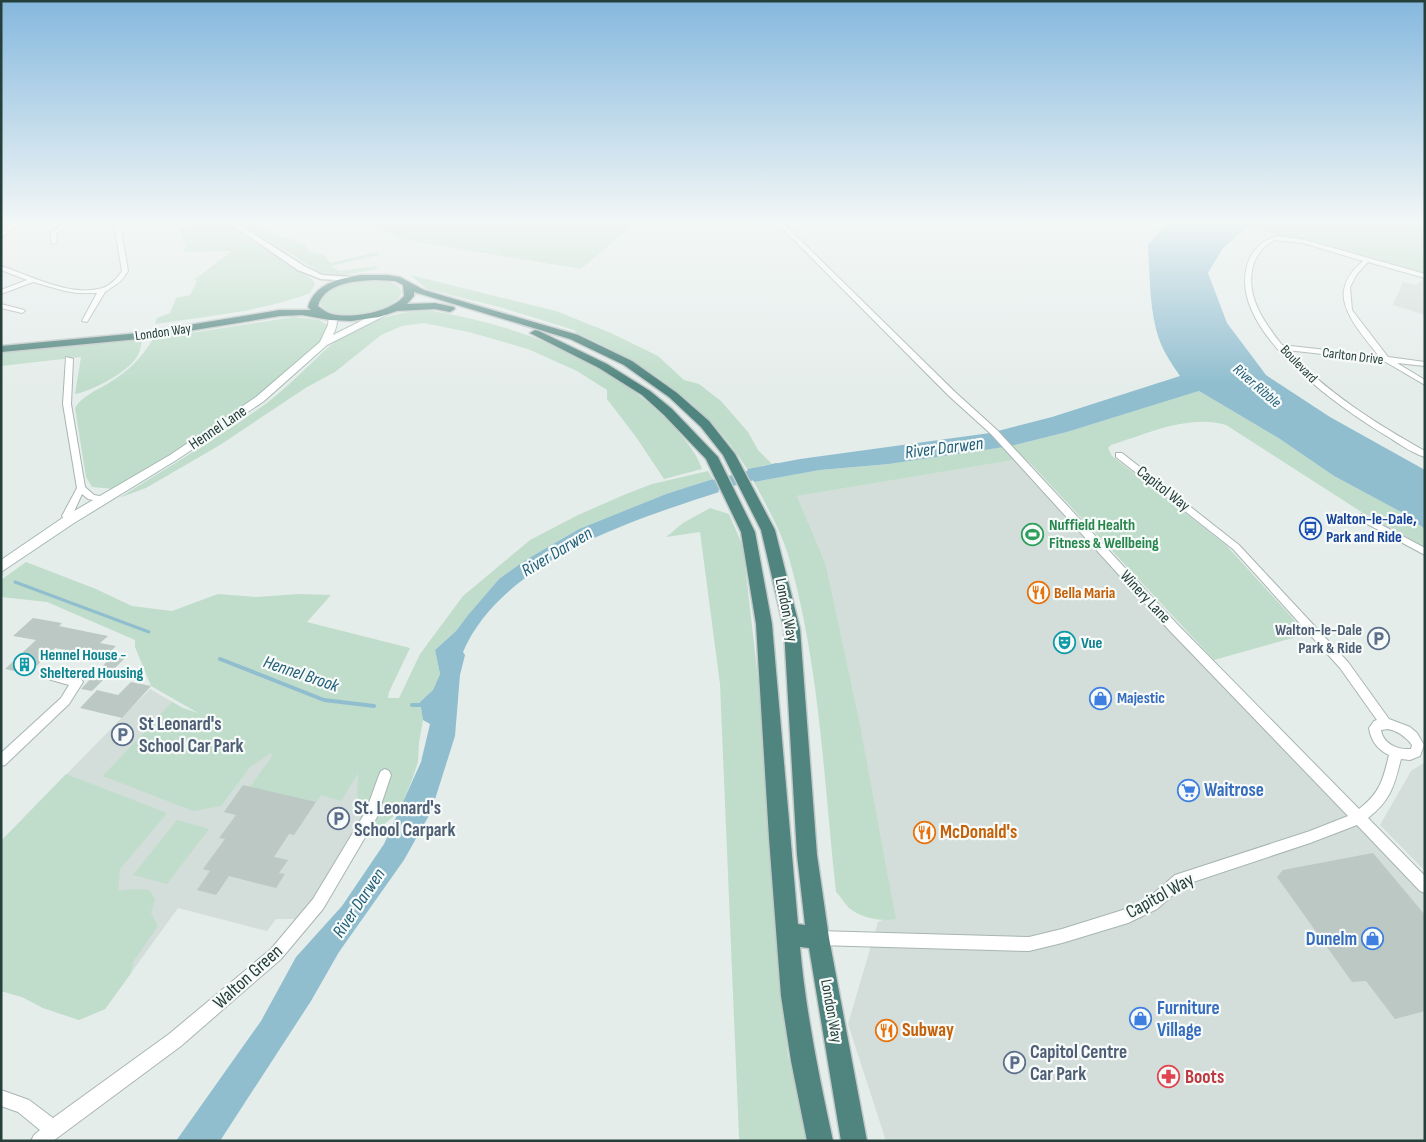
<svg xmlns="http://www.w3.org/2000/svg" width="1426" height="1142" viewBox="0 0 1426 1142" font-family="'Sofia Sans Condensed',sans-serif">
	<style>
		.built { fill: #d3ddda }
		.green { fill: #c0ddcb }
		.water { fill: #91becf }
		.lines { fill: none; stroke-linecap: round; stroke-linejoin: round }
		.stream-far1 { stroke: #91becf; stroke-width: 3 }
		.stream { stroke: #91becf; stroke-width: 4 }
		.river { fill: #91becf; fill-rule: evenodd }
		.building { fill: #bbc8c4 }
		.minor-casing { stroke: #a8b5b3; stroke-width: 2 }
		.tertiary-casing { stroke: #a8b5b3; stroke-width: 3 }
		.secondary-casing { stroke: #a4b9b4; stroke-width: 2 }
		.trunk-casing { stroke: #c2c9c8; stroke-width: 3 }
		.minor { fill: #fff; fill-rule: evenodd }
		.tertiary { fill: #fff; fill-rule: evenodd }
		.secondary { fill: #fff; fill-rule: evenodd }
		.trunk { fill: #50847e; fill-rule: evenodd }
		.labels { text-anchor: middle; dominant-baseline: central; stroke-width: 4.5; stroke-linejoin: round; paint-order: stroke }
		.far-street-label { font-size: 14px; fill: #253f3b; stroke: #f6faf8 }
		.far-water-label { font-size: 15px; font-style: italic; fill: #225f78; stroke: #f6faf8 }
		.street-label { font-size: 16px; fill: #253f3b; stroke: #f6faf8 }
		.transit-label { font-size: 16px; font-weight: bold; fill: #164399; stroke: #f6faf8; text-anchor: start }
		.leisure-label { font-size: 16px; font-weight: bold; fill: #27864d; stroke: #f6faf8; text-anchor: start }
		.food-label { font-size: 16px; font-weight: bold; fill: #c56008; stroke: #f6faf8; text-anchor: start }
		.service-label { font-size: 16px; font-weight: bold; fill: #4e5e75; stroke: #f6faf8; text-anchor: end }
		.culture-label { font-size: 16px; font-weight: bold; fill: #0d838f; stroke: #f6faf8; text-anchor: start }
		.shop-label { font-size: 16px; font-weight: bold; fill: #366cbe; stroke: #f6faf8; text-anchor: start }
		.water-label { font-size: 18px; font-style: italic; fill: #225f78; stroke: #f6faf8 }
		.near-service-label { font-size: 19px; font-weight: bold; fill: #4e5e75; stroke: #f6faf8; text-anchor: start }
		.near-shop-label { font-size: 19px; font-weight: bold; fill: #366cbe; stroke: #f6faf8; text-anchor: start }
		.near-food-label { font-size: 19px; font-weight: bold; fill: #c56008; stroke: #f6faf8; text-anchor: start }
		.near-street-label { font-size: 19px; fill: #253f3b; stroke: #f6faf8 }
		.near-health-label { font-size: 19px; font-weight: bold; fill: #be3a42; stroke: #f6faf8; text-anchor: start }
	</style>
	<rect width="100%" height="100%" fill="#e5edeb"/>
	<g class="built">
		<path d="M 1425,277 L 1425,315 L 1393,305 L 1403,282 L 1416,285 Z"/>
		<path d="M 1014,460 L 1425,892 L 1425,1141 L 886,1141 L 848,1024 L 878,922 L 895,914 L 859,719 L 826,565 L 797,496 Z"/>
		<path d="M 150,689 L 183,708 L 378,778 L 357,832 L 313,901 L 295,919 L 276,919 L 267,931 L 178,908 L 105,1009 L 79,1020 L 43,1008 L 22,997 L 1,991 L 1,841 Z"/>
		<path d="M 1425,762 L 1425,871 L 1380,825 L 1411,771 Z"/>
	</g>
	<g class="green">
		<path d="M 201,224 L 229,224 L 242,235 L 312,279 L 315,284 L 310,293 C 261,312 207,316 155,324 L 157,318 L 170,313 L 176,298 L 190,295 L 197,281 L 194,280 L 232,251 L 184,252 L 186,245 L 180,233 L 180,229 Z"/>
		<path d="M 242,224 L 256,224 L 259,228 L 305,245 L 308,251 L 325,255 L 330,263 L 379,252 L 378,255 L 331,266 L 339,271 L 375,266 L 378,269 L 343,275 L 321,273 Z"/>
		<path d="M 371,224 L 634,224 L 581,269 L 401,239 Z"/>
		<path d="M 1250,224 L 1425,224 L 1425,276 L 1288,239 L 1247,225 Z"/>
		<path d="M 410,275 L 556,311 L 611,333 L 658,356 L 684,380 L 699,384 L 721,401 L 748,432 L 758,450 L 772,464 L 747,469 C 708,404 644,363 577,333 L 574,330 L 499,307 L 427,289 Z"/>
		<path d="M 380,280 C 442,290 352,334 321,306 L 321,300 C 335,281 359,281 380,280 Z"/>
		<path d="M 426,310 C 513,323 607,358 669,422 C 682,436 696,451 702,469 L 664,479 L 636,437 L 607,399 L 607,390 L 577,371 L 528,349 L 469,332 L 424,323 L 402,326 L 381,335 L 335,372 L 307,387 L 220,445 L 146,488 L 119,498 C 165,469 212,441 257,410 C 284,392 306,367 331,345 C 356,324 394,312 426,310 Z"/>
		<path d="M 293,317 L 319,320 L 329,326 L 322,341 L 272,387 L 206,434 L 114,489 L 92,487 L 86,477 L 75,408 C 82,396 97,390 109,383 C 129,370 141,359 153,339 Z"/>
		<path d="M 142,339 C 141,346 140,353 136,358 C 126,373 92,391 75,394 L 81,357 L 1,366 L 1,353 Z"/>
		<path d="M 1199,391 L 1280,439 L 1334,476 L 1401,512 L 1425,529 L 1425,547 L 1363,513 L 1226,425 C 1188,414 1147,434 1111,445 L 1108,448 L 1112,456 L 1226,545 L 1307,634 L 1214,660 L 1031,464 L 1011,446 L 1067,432 Z"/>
		<path d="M 1003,447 L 1014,460 L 797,496 L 826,565 L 859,719 L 896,919 C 882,922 861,918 849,908 C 845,904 841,897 836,892 C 824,783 820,671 791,565 C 784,537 768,508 754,482 L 820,470 L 889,464 Z"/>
		<path d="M 708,471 L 713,479 L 666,494 L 579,529 L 524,561 L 499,579 L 468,615 L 456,631 L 435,650 L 440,674 L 433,690 L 420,702 L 423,720 L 419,743 L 418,762 L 412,780 L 402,804 L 393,817 L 378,829 L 357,814 L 358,773 L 341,801 L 321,795 L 316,802 L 250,787 L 272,756 L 271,753 L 250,767 L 221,806 L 193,811 L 103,776 L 172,702 L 183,708 L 198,713 L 151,686 L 135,647 L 135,640 L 47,602 L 1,597 L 1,580 L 26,562 L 96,589 L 132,606 L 172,611 L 218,594 L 256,597 L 298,594 L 331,595 L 307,622 L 410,648 L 389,692 L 388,698 L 399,698 L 420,654 L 463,596 L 530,540 L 578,515 L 626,494 L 652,484 Z"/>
		<path d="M 710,508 L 729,514 L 743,547 L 763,723 L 771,863 L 788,1056 L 810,1141 L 740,1141 L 739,1137 L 720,684 L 700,532 L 666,537 L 683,523 Z"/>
		<path d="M 66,774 L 167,813 L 120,869 L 118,891 L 135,889 L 149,890 L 155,899 L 151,913 L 158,926 L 133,962 L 131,973 L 105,1009 L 79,1020 L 43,1008 L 22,997 L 1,991 L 1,841 Z"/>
		<path d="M 177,820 L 209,829 L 167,884 L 133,875 Z"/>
	</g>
	<g class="water">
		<path d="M 1169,224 L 1250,224 L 1223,248 L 1208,273 L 1227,323 L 1266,375 L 1330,417 L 1425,470 L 1425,529 L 1401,512 L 1334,476 L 1280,439 L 1199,391 L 1067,432 L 1011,446 L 889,464 L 820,470 L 754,482 L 747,469 L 800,459 L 990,433 L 1052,417 L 1180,376 C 1172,364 1164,353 1159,339 C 1149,310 1150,275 1148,245 L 1161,229 Z"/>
		<path d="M 713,479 L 719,492 C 633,520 502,561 463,652 L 465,655 L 460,675 L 455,736 L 431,812 L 404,860 L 339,952 L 311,1001 L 220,1141 L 176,1141 L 261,1021 L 296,957 L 342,906 L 384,844 L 421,762 L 430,724 L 423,720 L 420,702 L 433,690 L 440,674 L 435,650 L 456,631 L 468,615 L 499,579 L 524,561 L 579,529 L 666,494 Z"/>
	</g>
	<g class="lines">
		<path class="stream-far1" d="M 15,582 L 149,632"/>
		<g class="stream">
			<path d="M 220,659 L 324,700 L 374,706"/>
			<path d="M 412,705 L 424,705"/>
		</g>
		<path class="river" d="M 776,463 L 782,464 L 785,468 L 782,472 L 691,498 L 685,496 L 682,492 L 685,488 Z"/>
	</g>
	<g class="building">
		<path d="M 33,618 L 62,623 L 59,626 L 108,636 L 100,643 L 116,646 L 104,658 L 55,648 L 28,674 L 5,669 L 36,640 L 13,636 Z"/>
		<path d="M 115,653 L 127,656 L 92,691 L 81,689 Z"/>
		<path d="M 131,682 L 151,686 L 122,718 L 80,708 L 97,690 L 118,695 Z"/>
		<path d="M 243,785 L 316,802 L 294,835 L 289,834 L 274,857 L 288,860 L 279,873 L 285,874 L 276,888 L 229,876 L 216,895 L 197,890 L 210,871 L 203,869 L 225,839 L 219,838 L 236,815 L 224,812 Z"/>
		<path d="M 1373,853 L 1425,915 L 1425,1011 L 1395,1019 L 1366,981 L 1352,982 L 1277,877 L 1283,870 Z"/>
	</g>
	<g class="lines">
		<defs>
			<g id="minor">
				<path d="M 65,224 L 72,224 L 56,233 L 57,243 L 52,244 L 50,232 Z"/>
				<path d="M 114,224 L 120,224 L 128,271 L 121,281 L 105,292 L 87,322 L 82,321 L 97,293 L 78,293 L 65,291 L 33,282 L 1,294 L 1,290 L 27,280 L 1,270 L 1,266 C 29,275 68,296 98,289 C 108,288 117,279 122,271 Z"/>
				<path d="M 778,224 L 784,224 L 955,392 L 997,430 L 1177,624 L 1359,809 C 1380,793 1383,780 1389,755 C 1378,750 1371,741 1369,728 L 1374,721 L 1377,720 L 1340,668 L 1233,549 L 1116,457 L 1116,453 L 1122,453 L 1239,545 L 1348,662 L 1389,719 L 1410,727 L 1417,733 L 1424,745 L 1420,756 L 1410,760 L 1401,759 C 1394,786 1391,800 1368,818 L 1425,876 L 1425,893 L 1420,891 L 1357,825 L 1310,843 L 1184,885 L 1157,909 L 1128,923 L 1062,943 L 1029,951 L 818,945 L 813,943 L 811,938 L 813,933 L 818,931 L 1029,937 L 1062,929 L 1126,909 L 1147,899 L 1175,875 L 1310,831 L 1348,816 L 1169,630 L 991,434 L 949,396 ZM 1388,729 C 1398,731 1406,737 1412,745 L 1411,749 C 1398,750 1383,744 1381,730 Z"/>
				<path d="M 1278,236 L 1305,240 L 1425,274 L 1425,278 L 1368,262 L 1357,274 L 1350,287 L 1352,310 L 1388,357 L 1425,362 L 1425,366 L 1397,363 L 1425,380 L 1425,385 L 1384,361 L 1287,350 C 1326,392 1375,423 1425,451 L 1425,457 C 1411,453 1397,442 1385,435 C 1338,406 1229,331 1247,266 C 1251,251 1263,239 1278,236 ZM 1275,240 L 1303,243 L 1363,261 C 1355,268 1348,275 1345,286 C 1337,309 1366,339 1379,356 L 1282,345 C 1264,322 1245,296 1253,266 C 1256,255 1264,245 1275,240 Z"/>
				<path d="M 1,304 L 24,310 L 25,311 L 22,313 L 1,308 Z"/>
				<path d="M 66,357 L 73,359 L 71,404 L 85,487 L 94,495 L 106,497 L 108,499 L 103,502 L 88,499 L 82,494 L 72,516 L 74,520 L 69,523 L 66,522 L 62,516 L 77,488 L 63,404 Z"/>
				<path d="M 1361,514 L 1425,548 L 1425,555 L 1358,519 L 1356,517 Z"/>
				<path d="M 45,670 L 81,679 L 83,682 L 69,704 L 5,765 L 1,766 L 1,753 L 61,698 L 69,685 L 41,677 L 39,674 L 41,671 Z"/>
				<path d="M 385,769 L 389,771 L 391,775 L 377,817 L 323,909 L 281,959 L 181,1046 L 53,1141 L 31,1141 L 34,1135 L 40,1130 L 18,1112 L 1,1106 L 1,1090 L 29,1100 L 53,1118 L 169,1034 L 271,949 L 313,899 L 366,811 L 379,775 L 381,771 Z"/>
			</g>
			<g id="tertiary">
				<path d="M 10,224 L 17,224 L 1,238 L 1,232 Z"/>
				<path d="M 231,224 L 238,224 L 304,266 L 322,275 L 351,277 L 355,279 L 351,281 L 321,279 L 298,270 Z"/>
			</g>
			<path id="secondary" d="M 383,310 L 386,311 L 386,315 L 327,345 L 264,401 L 178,459 L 74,523 L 1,572 L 1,560 L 64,517 L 170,455 L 256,397 L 320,342 L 328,325 L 329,315 L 335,315 C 339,322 336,328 333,335 Z"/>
			<path id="trunk" d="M 361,275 L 388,275 L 400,277 L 424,290 L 578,335 L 632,361 L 677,393 L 709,421 L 735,454 L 775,530 L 800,629 L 817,855 L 829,938 L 867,1141 L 841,1141 L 809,948 L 800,947 C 806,1013 819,1076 833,1141 L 807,1141 L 791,1061 L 781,996 L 769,838 L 756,624 L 741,532 L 706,459 L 664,415 L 642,395 L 599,368 L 530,333 L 535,330 L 539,331 L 607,364 L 650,391 L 672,409 L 718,457 L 755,532 L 772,624 L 798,924 L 805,925 L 797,855 L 784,629 L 761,530 L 723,455 L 701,427 L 669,397 L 624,365 L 570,339 L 414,292 L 414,296 L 407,304 L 435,303 L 454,307 L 455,309 L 450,312 L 435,309 L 397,311 L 379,317 L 351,321 L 330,320 L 302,315 L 280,316 L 139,339 L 1,352 L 1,346 L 139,333 L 280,310 L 311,310 L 308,307 C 315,283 339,279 361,275 ZM 375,280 L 395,281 L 403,285 L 404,296 C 391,312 352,319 332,314 C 327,313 322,309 318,306 C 324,283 355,281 375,280 Z"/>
		</defs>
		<use href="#minor" class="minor-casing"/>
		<use href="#tertiary" class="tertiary-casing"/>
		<use href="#secondary" class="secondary-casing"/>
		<use href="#trunk" class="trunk-casing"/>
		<use href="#minor" class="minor"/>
		<use href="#tertiary" class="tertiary"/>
		<use href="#secondary" class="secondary"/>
		<use href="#trunk" class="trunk"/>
	</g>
	<linearGradient id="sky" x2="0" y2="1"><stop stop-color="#85b8de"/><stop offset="0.58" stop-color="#f3f7f6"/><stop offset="1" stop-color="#f3f7f6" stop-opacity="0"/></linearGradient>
	<rect width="1426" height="384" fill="url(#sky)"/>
	<defs>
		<symbol id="bus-ring" viewBox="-11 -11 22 22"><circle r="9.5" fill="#f6faf8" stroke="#1a4fb4" stroke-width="1.5"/><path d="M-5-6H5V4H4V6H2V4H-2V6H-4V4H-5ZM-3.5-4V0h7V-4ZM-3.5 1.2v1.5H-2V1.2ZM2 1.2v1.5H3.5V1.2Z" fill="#1a4fb4"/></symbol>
		<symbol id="stadium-ring" viewBox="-11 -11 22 22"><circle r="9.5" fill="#f6faf8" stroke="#2e9e5b" stroke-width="1.5"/><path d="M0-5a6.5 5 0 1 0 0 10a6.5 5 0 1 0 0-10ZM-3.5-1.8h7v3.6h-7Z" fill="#2e9e5b"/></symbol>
		<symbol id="restaurant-ring" viewBox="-11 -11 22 22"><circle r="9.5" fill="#f6faf8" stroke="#e8710a" stroke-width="1.5"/><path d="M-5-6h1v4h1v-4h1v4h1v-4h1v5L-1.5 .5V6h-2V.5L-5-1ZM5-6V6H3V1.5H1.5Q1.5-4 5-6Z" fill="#e8710a"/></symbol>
		<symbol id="parking-ring" viewBox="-11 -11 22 22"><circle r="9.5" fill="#f6faf8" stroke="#5c6f8a" stroke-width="1.5"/><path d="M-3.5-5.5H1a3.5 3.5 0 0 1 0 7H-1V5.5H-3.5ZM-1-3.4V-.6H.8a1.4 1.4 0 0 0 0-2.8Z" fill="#5c6f8a"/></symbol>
		<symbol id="theatre-ring" viewBox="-11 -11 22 22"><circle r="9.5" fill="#f6faf8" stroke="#0f9aa8" stroke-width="1.5"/><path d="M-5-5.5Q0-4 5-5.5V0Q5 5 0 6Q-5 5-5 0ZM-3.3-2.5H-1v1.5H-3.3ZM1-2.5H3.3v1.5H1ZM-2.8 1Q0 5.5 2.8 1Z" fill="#0f9aa8"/></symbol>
		<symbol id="building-ring" viewBox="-11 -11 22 22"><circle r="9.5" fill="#f6faf8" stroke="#0f9aa8" stroke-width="1.5"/><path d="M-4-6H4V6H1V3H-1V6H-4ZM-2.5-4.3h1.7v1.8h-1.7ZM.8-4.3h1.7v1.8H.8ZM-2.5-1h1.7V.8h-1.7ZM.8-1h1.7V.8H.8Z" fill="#0f9aa8"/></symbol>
		<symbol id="shop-ring" viewBox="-11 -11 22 22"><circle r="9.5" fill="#f6faf8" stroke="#3f7fe0" stroke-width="1.5"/><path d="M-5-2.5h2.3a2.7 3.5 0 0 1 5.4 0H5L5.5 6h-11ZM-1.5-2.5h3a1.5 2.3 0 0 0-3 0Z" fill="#3f7fe0"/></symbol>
		<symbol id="supermarket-ring" viewBox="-11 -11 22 22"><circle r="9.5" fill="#f6faf8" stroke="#3f7fe0" stroke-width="1.5"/><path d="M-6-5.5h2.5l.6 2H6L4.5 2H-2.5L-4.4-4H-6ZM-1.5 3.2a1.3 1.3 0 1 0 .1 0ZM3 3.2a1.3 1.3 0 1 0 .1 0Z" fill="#3f7fe0"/></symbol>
		<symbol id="pharmacy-ring" viewBox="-11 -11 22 22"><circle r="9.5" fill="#f6faf8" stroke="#e0444e" stroke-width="1.5"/><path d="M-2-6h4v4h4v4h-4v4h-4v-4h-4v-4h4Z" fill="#e0444e"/></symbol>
	</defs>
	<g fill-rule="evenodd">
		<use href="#bus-ring" x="1298" y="516" width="25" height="25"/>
		<use href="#stadium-ring" x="1020" y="522" width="25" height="25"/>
		<use href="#restaurant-ring" x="1026" y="580" width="25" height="25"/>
		<use href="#parking-ring" x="1366" y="626" width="25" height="25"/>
		<use href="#theatre-ring" x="1052" y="630" width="25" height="25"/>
		<use href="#building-ring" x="12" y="652" width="25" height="25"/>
		<use href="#shop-ring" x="1088" y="686" width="25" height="25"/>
		<use href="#parking-ring" x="110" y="722" width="25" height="25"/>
		<use href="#supermarket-ring" x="1176" y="778" width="25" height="25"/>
		<use href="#parking-ring" x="326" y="806" width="25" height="25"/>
		<use href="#restaurant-ring" x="912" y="820" width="25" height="25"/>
		<use href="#shop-ring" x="1360" y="926" width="25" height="25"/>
		<use href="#shop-ring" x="1128" y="1006" width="25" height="25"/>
		<use href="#restaurant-ring" x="874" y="1018" width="25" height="25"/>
		<use href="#parking-ring" x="1002" y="1050" width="25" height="25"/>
		<use href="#pharmacy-ring" x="1156" y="1064" width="25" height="25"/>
	</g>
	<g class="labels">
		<g class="far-street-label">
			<text transform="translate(163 332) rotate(-8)">London Way</text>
			<text transform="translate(1353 356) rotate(7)">Carlton Drive</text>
			<text transform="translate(1299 364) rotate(46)">Boulevard</text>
		</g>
		<g class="far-water-label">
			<text transform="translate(1257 386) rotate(41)">River Ribble</text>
		</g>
		<g class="street-label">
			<text transform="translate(218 428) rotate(-34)">Hennel Lane</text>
			<text transform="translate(1163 489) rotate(38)">Capitol Way</text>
			<text transform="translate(1145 597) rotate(47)">Winery Lane</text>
			<text transform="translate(786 610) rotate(79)">London Way</text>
			<text transform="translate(831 1011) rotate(80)">London Way</text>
		</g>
		<g class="transit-label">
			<text x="1326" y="519">Walton-le-Dale,<tspan x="1326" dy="18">Park and Ride</tspan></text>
		</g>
		<g class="leisure-label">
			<text x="1049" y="525">Nuffield Health<tspan x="1049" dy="18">Fitness &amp; Wellbeing</tspan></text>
		</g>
		<g class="food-label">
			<text x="1054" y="593">Bella Maria</text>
		</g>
		<g class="service-label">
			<text x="1362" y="630">Walton-le-Dale<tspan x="1362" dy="18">Park &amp; Ride</tspan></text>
		</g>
		<g class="culture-label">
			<text x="1081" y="643">Vue</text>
			<text x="40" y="655">Hennel House -<tspan x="40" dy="18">Sheltered Housing</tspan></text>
		</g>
		<g class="shop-label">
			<text x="1117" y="698">Majestic</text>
		</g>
		<g class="water-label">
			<text transform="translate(944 448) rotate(-7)">River Darwen</text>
			<text transform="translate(557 552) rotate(-31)">River Darwen</text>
			<text transform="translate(301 674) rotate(19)">Hennel Brook</text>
			<text transform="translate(359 903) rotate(-56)">River Darwen</text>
		</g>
		<g class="near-service-label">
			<text x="139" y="724">St Leonard's<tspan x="139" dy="22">School Car Park</tspan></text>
			<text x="354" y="808">St. Leonard's<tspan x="354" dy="22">School Carpark</tspan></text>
			<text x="1030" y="1052">Capitol Centre<tspan x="1030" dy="22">Car Park</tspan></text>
		</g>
		<g class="near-shop-label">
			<text x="1204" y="790">Waitrose</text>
			<text x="1357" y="939" text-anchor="end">Dunelm</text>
			<text x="1157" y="1008">Furniture<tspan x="1157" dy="22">Village</tspan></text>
		</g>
		<g class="near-food-label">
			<text x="940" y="832">McDonald's</text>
			<text x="902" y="1030">Subway</text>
		</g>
		<g class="near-street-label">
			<text transform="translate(1160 896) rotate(-29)">Capitol Way</text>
			<text transform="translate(248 977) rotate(-42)">Walton Green</text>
		</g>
		<g class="near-health-label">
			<text x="1185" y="1077">Boots</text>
		</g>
	</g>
	<rect width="1426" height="1142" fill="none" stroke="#253f3b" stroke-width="5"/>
</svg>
